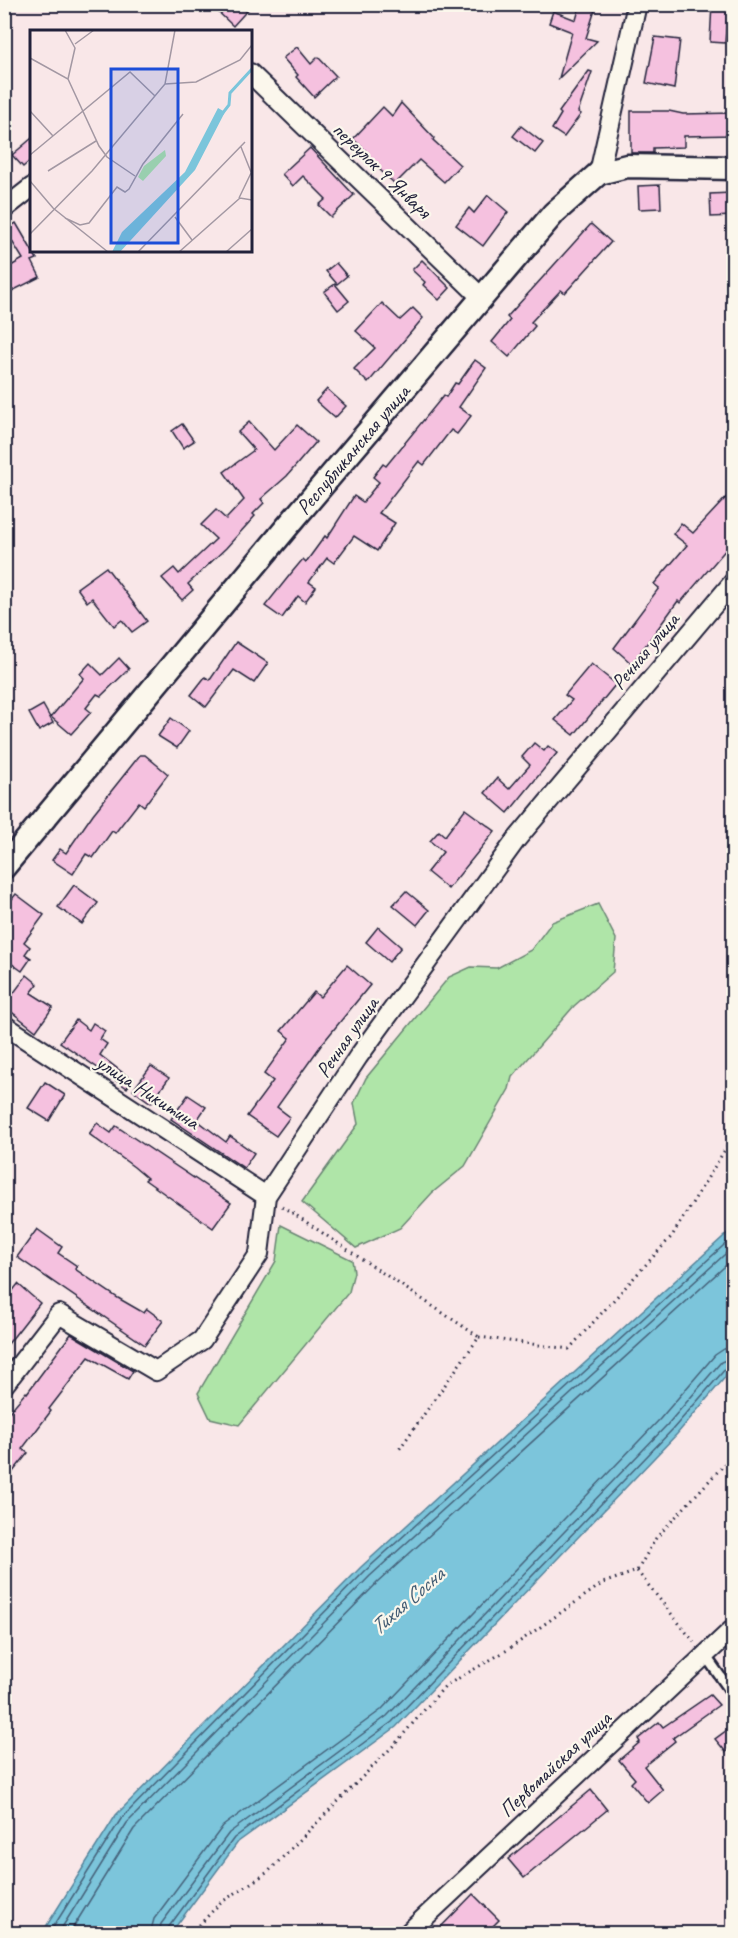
<svg xmlns="http://www.w3.org/2000/svg" width="738" height="1938" viewBox="0 0 738 1938" font-family="Caveat,sans-serif">
	<style>
		.green { fill: #afe5a8; stroke: #688472; stroke-width: 1.5 }
		.water { fill: #7bc5db; stroke: #57849b; stroke-width: 1.5 }
		.lines { fill: none; stroke-linecap: round; stroke-linejoin: round }
		.shore { stroke: #46637b; stroke-width: 1.5 }
		.building { fill: #f5c1df; stroke: #22223b; stroke-width: 1.5 }
		.service-casing { stroke: #22223b; stroke-width: 14 }
		.minor-casing { stroke: #22223b; stroke-width: 22 }
		.tertiary-casing { stroke: #22223b; stroke-width: 27 }
		.path { stroke: #22223b; stroke-width: 3; stroke-dasharray: 1.5 4.5; stroke-linecap: butt }
		.service { stroke: #fbf7ec; stroke-width: 9 }
		.minor { stroke: #fbf7ec; stroke-width: 18 }
		.tertiary { stroke: #fbf7ec; stroke-width: 22 }
		.labels { text-anchor: middle; dominant-baseline: central; stroke-width: 4.5; stroke-linejoin: round; paint-order: stroke }
		.street-label { font-size: 21px; fill: #22223b; stroke: #fbf7ec }
		.water-label { font-size: 22px; font-style: italic; fill: #415b73; stroke: #fbf7ec }
		.inset-river { fill: none; stroke: #7bc5db; stroke-width: 3 }
		.inset-road { fill: none; stroke: #a398a3; stroke-width: 1.5 }
		.view { fill: #1d4ed8; fill-opacity: 0.15; stroke: #1d4ed8; stroke-width: 3 }
		.inset-edge { fill: none; stroke: #22223b; stroke-width: 3 }
	</style>
	<rect width="100%" height="100%" fill="#f9e7e8"/>
	<filter id="ink" filterUnits="userSpaceOnUse"><feTurbulence type="fractalNoise" baseFrequency=".0167" numOctaves="2"/><feDisplacementMap in="SourceGraphic" scale="12" xChannelSelector="R" yChannelSelector="G"/><feConvolveMatrix kernelMatrix="1 2 1 2 8 2 1 2 1" color-interpolation-filters="sRGB"/></filter>
	<g filter="url(#ink)">
		<g class="green">
			<path d="M 598,904 L 616,939 L 613,972 L 574,1006 L 512,1077 L 509,1089 L 465,1166 L 432,1193 L 400,1228 L 356,1248 L 302,1202 L 358,1124 L 354,1103 L 366,1078 L 449,977 L 471,967 L 497,968 L 531,950 L 552,922 Z"/>
			<path d="M 281,1225 L 352,1260 L 354,1272 L 349,1292 L 239,1425 L 210,1418 L 198,1393 L 276,1261 Z"/>
		</g>
		<path class="water" d="M 733,1228 L 733,1368 L 677,1434 L 396,1727 L 238,1842 L 171,1933 L 42,1933 L 116,1815 L 361,1567 Z"/>
		<g class="lines">
			<g class="shore">
				<path d="M 49,1934 L 121,1819 L 365,1571 L 734,1236"/>
				<path d="M 58,1934 L 127,1823 L 370,1576 L 734,1246"/>
				<path d="M 69,1934 L 134,1829 L 377,1583 L 734,1258"/>
				<path d="M 150,1934 L 154,1919 L 223,1826 L 381,1710 L 660,1419 L 715,1355 L 724,1349 L 734,1348"/>
				<path d="M 159,1934 L 161,1924 L 229,1833 L 387,1716 L 667,1425 L 721,1362 L 734,1357"/>
				<path d="M 167,1934 L 168,1928 L 234,1838 L 392,1722 L 672,1430 L 727,1367 L 734,1365"/>
			</g>
		</g>
		<g class="building">
			<path d="M 210,4 L 253,4 L 233,26 Z"/>
			<path d="M 712,4 L 728,5 L 725,43 L 710,42 Z"/>
			<path d="M 580,6 L 595,10 L 586,38 L 597,41 L 559,78 L 572,32 L 549,23 L 553,11 L 576,20 Z"/>
			<path d="M 655,37 L 680,40 L 674,89 L 646,83 Z"/>
			<path d="M 297,47 L 311,64 L 318,57 L 336,76 L 314,97 L 296,77 L 298,75 L 283,58 Z"/>
			<path d="M 589,71 L 592,72 L 578,112 L 581,114 L 564,137 L 552,129 L 561,114 L 559,112 Z"/>
			<path d="M 401,103 L 434,138 L 433,140 L 460,165 L 444,182 L 419,160 L 395,184 L 362,153 L 365,150 L 353,139 L 383,107 L 392,116 Z"/>
			<path d="M 631,111 L 669,111 L 683,114 L 734,113 L 734,135 L 684,136 L 684,147 L 653,148 L 653,153 L 631,153 Z"/>
			<path d="M 521,126 L 543,143 L 535,153 L 513,136 Z"/>
			<path d="M 32,138 L 32,159 L 23,167 L 12,155 Z"/>
			<path d="M 310,148 L 354,195 L 331,217 L 319,205 L 326,199 L 303,176 L 293,186 L 282,174 Z"/>
			<path d="M 660,185 L 661,208 L 639,209 L 638,186 Z"/>
			<path d="M 731,193 L 732,216 L 711,217 L 710,194 Z"/>
			<path d="M 488,195 L 508,212 L 483,246 L 456,225 L 469,208 L 474,213 Z"/>
			<path d="M 16,223 L 37,259 L 32,261 L 40,277 L 4,295 L 4,270 L 23,259 L 5,230 Z"/>
			<path d="M 591,224 L 611,242 L 565,293 L 561,290 L 531,322 L 535,326 L 509,357 L 492,342 L 510,320 L 507,317 Z"/>
			<path d="M 422,260 L 450,288 L 439,300 L 423,285 L 425,282 L 412,270 Z"/>
			<path d="M 336,263 L 347,276 L 337,284 L 326,271 Z"/>
			<path d="M 335,284 L 349,301 L 338,310 L 324,292 Z"/>
			<path d="M 382,303 L 400,320 L 413,308 L 423,318 L 368,383 L 354,369 L 375,348 L 356,331 Z"/>
			<path d="M 475,360 L 486,368 L 459,407 L 471,416 L 457,434 L 451,430 L 424,465 L 419,461 L 379,513 L 395,523 L 377,551 L 354,536 L 334,563 L 327,558 L 309,582 L 316,587 L 305,602 L 298,596 L 282,618 L 265,606 L 293,571 L 303,559 L 306,562 L 325,536 L 327,538 L 354,496 L 363,502 L 379,482 L 373,477 L 383,464 L 386,466 L 444,395 L 446,397 L 455,383 L 458,384 Z"/>
			<path d="M 327,389 L 346,406 L 335,418 L 316,401 Z"/>
			<path d="M 249,422 L 274,450 L 297,425 L 316,442 L 287,476 L 261,499 L 264,503 L 253,514 L 255,516 L 226,548 L 188,584 L 193,590 L 182,600 L 162,578 L 174,568 L 179,574 L 216,539 L 201,525 L 216,510 L 226,519 L 244,500 L 224,472 L 254,450 L 238,432 Z"/>
			<path d="M 182,424 L 194,441 L 183,448 L 172,431 Z"/>
			<path d="M 734,489 L 734,540 L 680,603 L 678,601 L 632,664 L 614,648 L 659,588 L 654,584 L 687,545 L 673,534 L 681,523 L 693,533 Z"/>
			<path d="M 106,567 L 147,621 L 132,632 L 122,620 L 114,626 L 92,598 L 87,602 L 77,588 Z"/>
			<path d="M 236,642 L 268,663 L 254,683 L 234,670 L 206,707 L 191,695 L 205,677 L 210,680 Z"/>
			<path d="M 119,658 L 129,669 L 101,696 L 97,694 L 86,708 L 91,712 L 71,734 L 51,717 L 84,678 L 80,674 L 90,663 L 102,675 Z"/>
			<path d="M 591,664 L 616,684 L 574,735 L 555,720 L 572,700 L 565,695 Z"/>
			<path d="M 43,705 L 53,723 L 39,731 L 29,713 Z"/>
			<path d="M 171,718 L 189,731 L 177,748 L 158,736 Z"/>
			<path d="M 534,743 L 544,751 L 548,746 L 557,753 L 508,813 L 485,793 L 497,778 L 509,789 L 530,765 L 522,757 Z"/>
			<path d="M 140,755 L 145,755 L 168,774 L 144,806 L 139,802 L 115,833 L 112,831 L 93,858 L 86,854 L 73,874 L 52,860 L 60,849 L 66,853 L 93,814 Z"/>
			<path d="M 465,809 L 495,831 L 448,889 L 427,872 L 443,852 L 430,841 L 439,831 L 445,836 Z"/>
			<path d="M 74,885 L 98,903 L 82,924 L 58,907 Z"/>
			<path d="M 406,891 L 429,910 L 417,925 L 393,905 Z"/>
			<path d="M 16,894 L 44,915 L 24,942 L 30,947 L 25,954 L 31,958 L 22,971 L 4,958 L 4,909 Z"/>
			<path d="M 378,927 L 401,947 L 389,962 L 366,942 Z"/>
			<path d="M 347,965 L 370,985 L 322,1044 L 277,1107 L 290,1117 L 276,1136 L 247,1116 L 273,1081 L 264,1074 L 290,1038 L 281,1031 L 314,992 L 320,997 Z"/>
			<path d="M 27,975 L 38,984 L 31,993 L 53,1007 L 36,1031 L 4,1006 Z"/>
			<path d="M 76,1020 L 89,1030 L 93,1023 L 105,1031 L 100,1039 L 107,1044 L 100,1055 L 132,1080 L 127,1088 L 60,1042 Z"/>
			<path d="M 151,1066 L 169,1078 L 151,1103 L 133,1090 Z"/>
			<path d="M 45,1082 L 65,1095 L 49,1121 L 28,1108 Z"/>
			<path d="M 188,1095 L 206,1107 L 197,1120 L 226,1142 L 230,1136 L 254,1153 L 244,1168 L 171,1119 Z"/>
			<path d="M 97,1123 L 111,1133 L 116,1126 L 231,1203 L 213,1228 L 145,1180 L 147,1178 L 134,1167 L 89,1134 Z"/>
			<path d="M 37,1229 L 62,1247 L 58,1253 L 77,1266 L 75,1269 L 118,1298 L 144,1313 L 147,1309 L 163,1321 L 145,1345 L 17,1257 Z"/>
			<path d="M 18,1284 L 40,1303 L 4,1349 L 4,1302 Z"/>
			<path d="M 71,1334 L 133,1371 L 128,1379 L 89,1357 L 49,1409 L 51,1411 L 22,1449 L 28,1453 L 4,1483 L 4,1418 L 26,1392 L 27,1393 Z"/>
			<path d="M 710,1695 L 719,1705 L 673,1738 L 675,1741 L 644,1766 L 663,1790 L 648,1803 L 631,1783 L 635,1779 L 619,1760 L 640,1742 L 638,1739 L 659,1722 L 663,1727 Z"/>
			<path d="M 734,1725 L 734,1746 L 726,1752 L 715,1739 Z"/>
			<path d="M 591,1790 L 607,1810 L 524,1878 L 508,1859 Z"/>
			<path d="M 473,1894 L 499,1920 L 485,1934 L 434,1934 Z"/>
		</g>
		<g class="lines">
			<defs>
				<path id="service" d="M 705,1655 L 734,1696"/>
				<g id="minor">
					<path d="M 250,73 L 483,299"/>
					<path d="M 599,173 L 637,4"/>
					<path d="M 4,209 L 32,187"/>
					<path d="M 4,1025 L 266,1196"/>
					<path d="M 4,1385 L 59,1314 L 156,1371 L 202,1340 L 259,1254 L 266,1196 L 358,1057 L 516,840 L 734,581"/>
					<path d="M 407,1934 L 734,1628"/>
				</g>
				<g id="tertiary">
					<path id="s1" d="M 4,867 L 287,527 L 554,213 L 599,173 L 627,166 L 734,168"/>
				</g>
			</defs>
			<use href="#service" class="service-casing"/>
			<use href="#minor" class="minor-casing"/>
			<use href="#tertiary" class="tertiary-casing"/>
			<g class="path">
				<path d="M 282,1206 L 479,1337 L 398,1451"/>
				<path d="M 479,1337 L 569,1349 L 672,1236 L 734,1135"/>
				<path d="M 637,1571 L 694,1642"/>
				<path d="M 191,1934 L 220,1903 L 268,1872 L 395,1744 L 445,1686 L 509,1649 L 603,1583 L 637,1571 L 656,1538 L 734,1454"/>
			</g>
			<use href="#service" class="service"/>
			<use href="#minor" class="minor"/>
			<use href="#tertiary" class="tertiary"/>
		</g>
	</g>
	<g class="labels">
		<g class="street-label">
			<text transform="translate(382 170) rotate(44)">переулок 9 Января</text>
			<text stroke="none"><textPath href="#s1" startOffset="544">Республиканская улица</textPath></text>
			<text transform="translate(645 651) rotate(-50)">Речная улица</text>
			<text transform="translate(347 1037) rotate(-55)">Речная улица</text>
			<text transform="translate(148 1092) rotate(33)">улица Никитина</text>
			<text transform="translate(555 1764) rotate(-43)">Первомайская улица</text>
		</g>
		<g class="water-label">
			<text transform="translate(407 1601) rotate(-41)">Тихая Сосна</text>
		</g>
	</g>
	<g transform="translate(30 30)">
		<rect width="222" height="222" fill="#f9e7e8"/>
		<path d="M 135,120 L 136,126 L 113,151 L 108,147 L 114,136 Z" fill="#afe5a8"/>
		<path d="M 188,78 L 195,82 L 165,140 L 90,222 L 82,222 L 92,202 L 155,142 Z" fill="#7bc5db"/>
		<path class="inset-river" d="M 192,84 L 199,75 L 200,63 L 222,39"/>
		<path class="inset-road" d="M 35,0 L 45,18 L 38,49M 45,14 L 64,0M 0,28 L 38,49 L 69,116 L 77,127 L 105,146M 135,54 L 166,52 L 210,30 L 222,15M 0,81 L 23,106M 211,117 L 221,142M 0,125 L 100,42 L 125,66M 18,141 L 66,111M 0,151 L 23,178 L 78,222M 209,168 L 222,141M 145,187 L 162,210M 35,188 L 50,195 L 59,193 L 87,157 L 95,162 L 99,159 L 113,134 L 153,84M 0,204 L 62,141 L 135,54 L 145,0M 108,222 L 215,112M 149,222 L 210,168 L 222,170M 196,222 L 222,199"/>
		<path class="view" d="M 81,39 L 148,39 L 148,213 L 81,213 Z"/>
		<rect width="222" height="222" class="inset-edge"/>
	</g>
	<rect width="738" height="1938" fill="none" stroke="#fbf7ec" stroke-width="24"/>
	<rect x="12" y="12" width="714" height="1914" fill="none" stroke="#22223b" stroke-width="2" filter="url(#ink)"/>
</svg>
